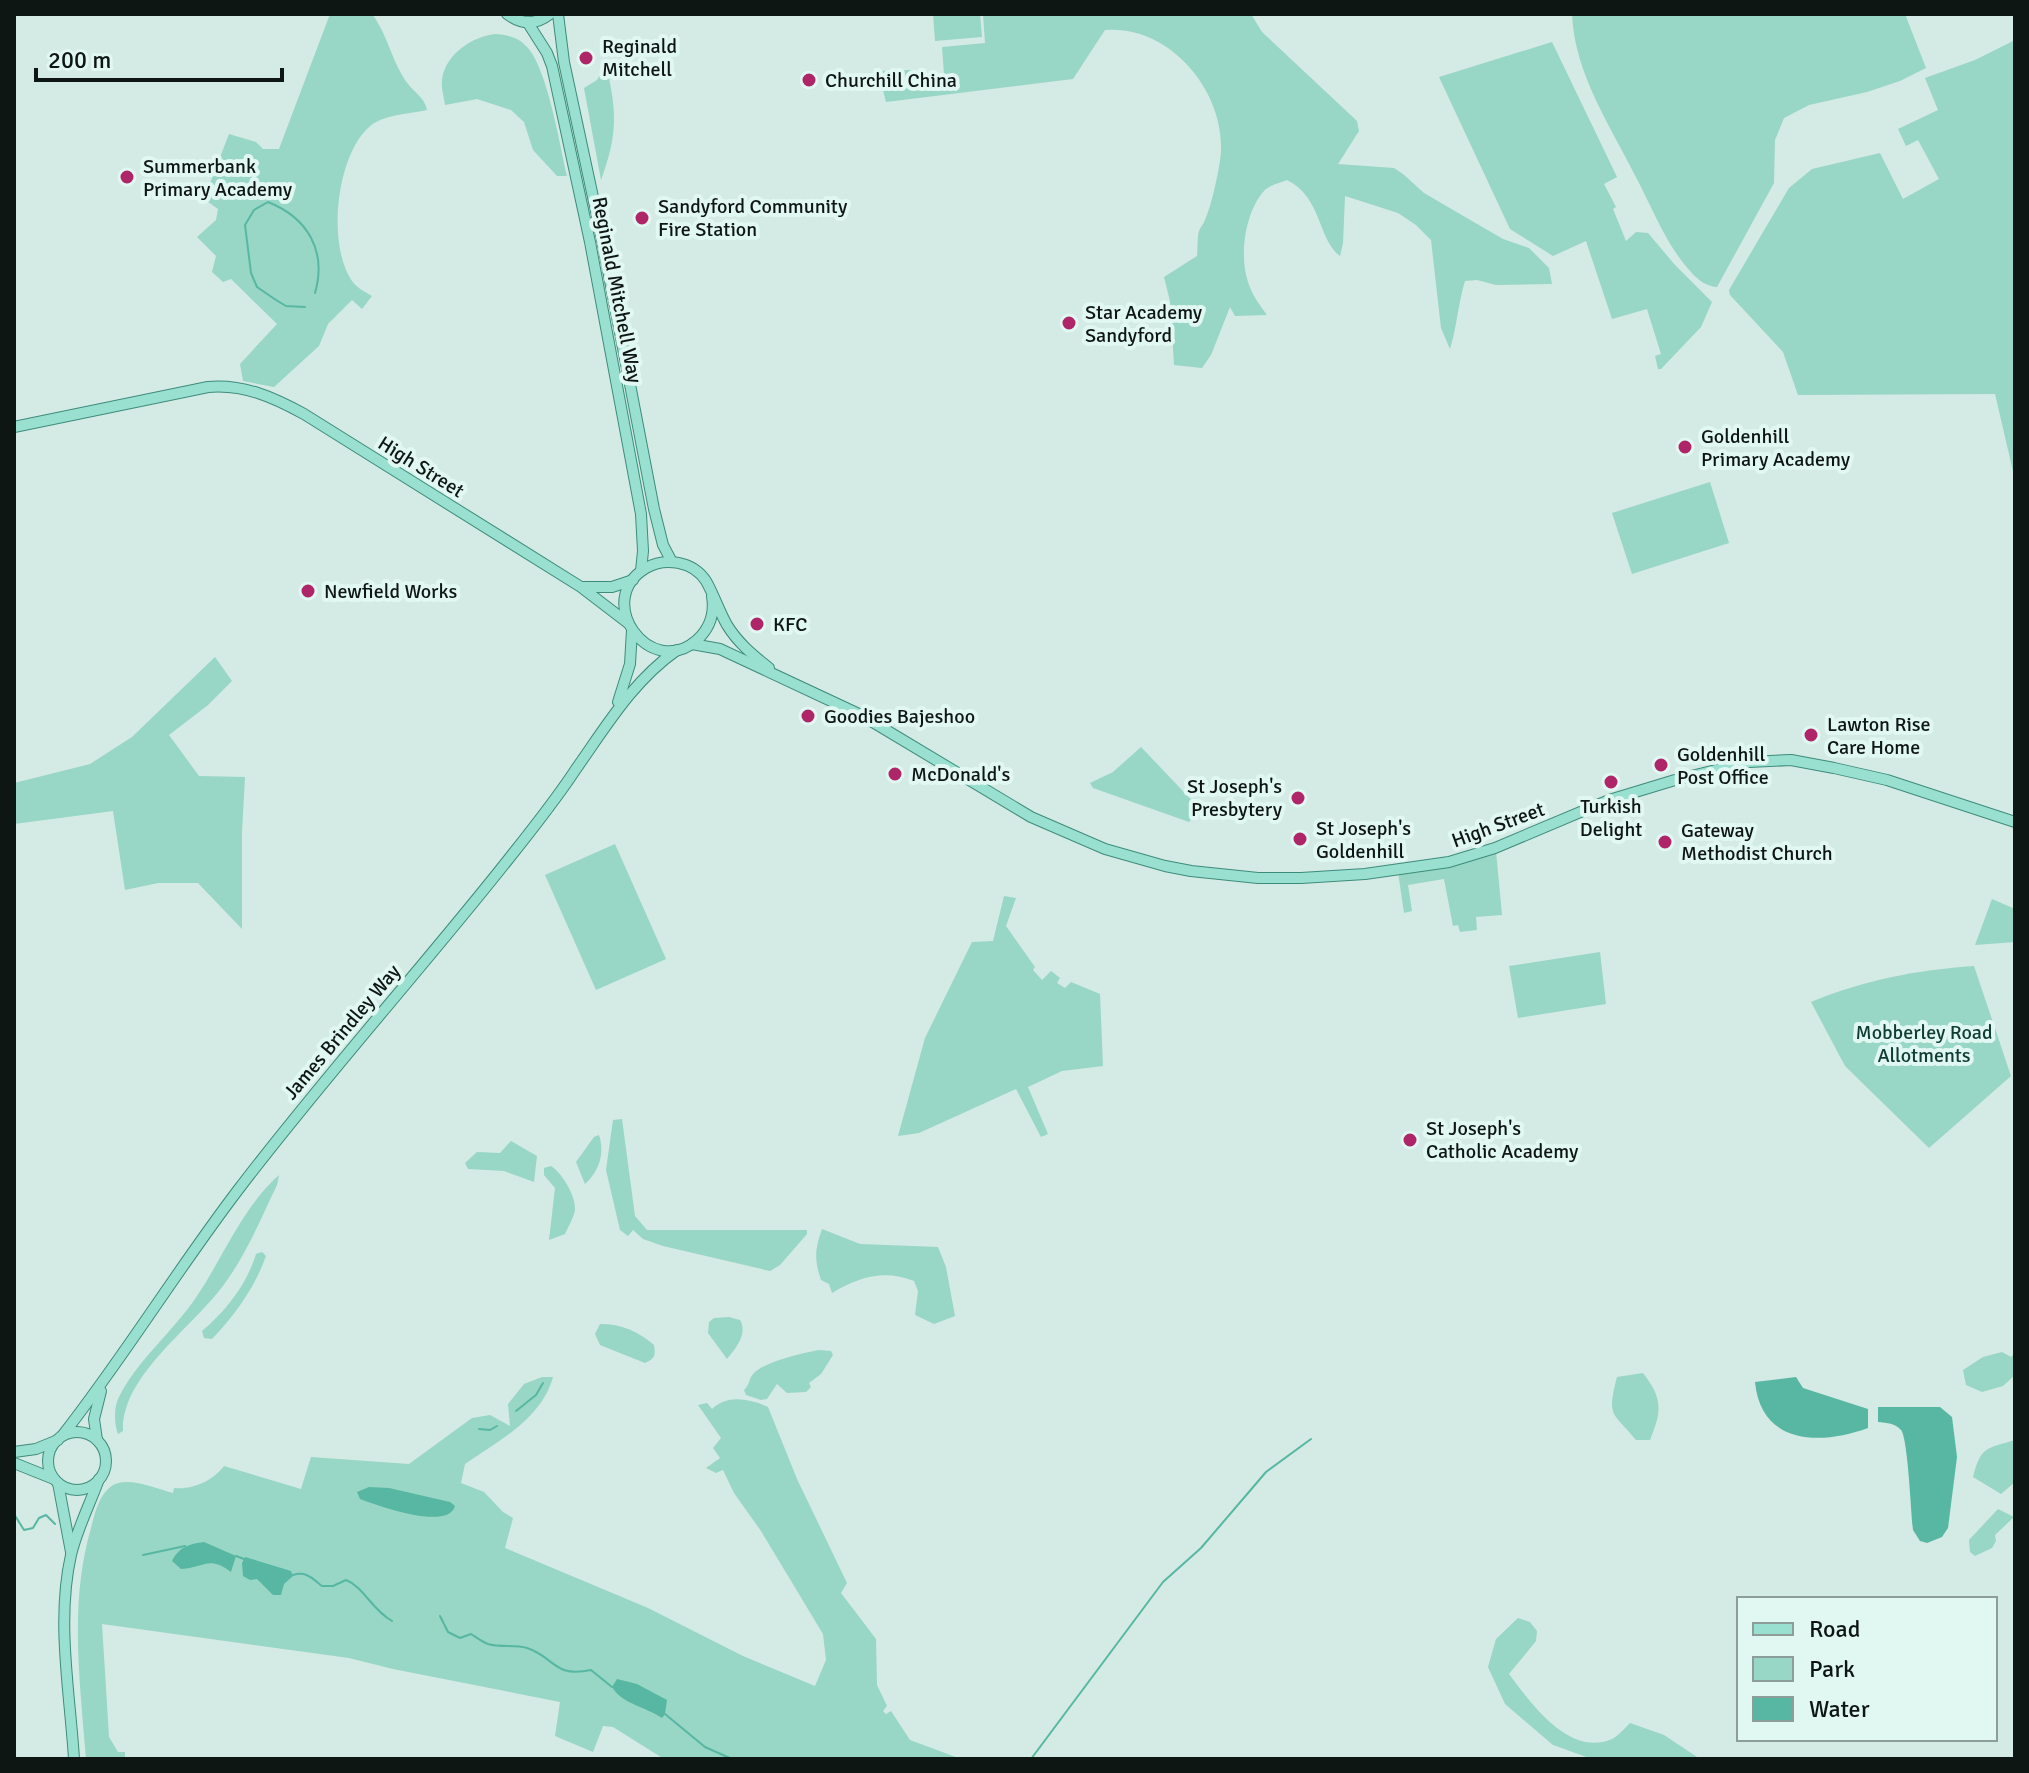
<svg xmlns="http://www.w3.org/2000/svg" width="2029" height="1773" viewBox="0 0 2029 1773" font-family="Signika,sans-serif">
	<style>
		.green { fill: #98d6c5 }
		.water { fill: #57b7a2 }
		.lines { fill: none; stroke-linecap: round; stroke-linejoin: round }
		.stream { stroke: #57b7a2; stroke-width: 2 }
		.primary-casing { stroke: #3d8c7b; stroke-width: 12 }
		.primary { stroke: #9ae0d1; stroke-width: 10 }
		.poi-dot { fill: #af2668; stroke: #e1f7f1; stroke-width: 3 }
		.labels { text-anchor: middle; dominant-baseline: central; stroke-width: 8; stroke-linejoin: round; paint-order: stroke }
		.poi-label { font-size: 20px; fill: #0e1614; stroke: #e1f7f1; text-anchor: start }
		.street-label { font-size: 20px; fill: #0e1614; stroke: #e1f7f1 }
		.park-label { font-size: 20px; fill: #0f3c33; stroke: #e1f7f1 }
	</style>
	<rect width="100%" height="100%" fill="#d4eae4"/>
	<g class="green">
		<path d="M 330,14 L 372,14 C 388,35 392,63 408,84 C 416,94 424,97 427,110 C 410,114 382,114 368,128 C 336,158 327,245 352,281 C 357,288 365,292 372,296 L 362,309 L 352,300 L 328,324 L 319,346 L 274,387 L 243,381 L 240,364 L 277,324 L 231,279 L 223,282 L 212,272 L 216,256 L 197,237 L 216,220 L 218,209 L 204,199 L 229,134 L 256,142 L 263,149 L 279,149 Z"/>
		<path d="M 933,14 L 980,14 L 982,37 L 935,41 Z"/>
		<path d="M 983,14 L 1251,14 L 1262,32 L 1357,121 L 1359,131 L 1338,164 L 1394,168 L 1403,174 L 1424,193 L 1448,207 L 1503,239 L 1529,248 L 1549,268 L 1552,284 L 1496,285 L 1477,280 L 1465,281 C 1458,304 1457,326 1450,349 L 1441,328 L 1431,240 L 1416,225 L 1398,213 L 1345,196 L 1343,243 L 1340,256 C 1318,240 1322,197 1287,180 C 1280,183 1269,185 1264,191 C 1245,212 1239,256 1248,282 C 1252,295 1259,304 1267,315 L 1235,316 L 1230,307 L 1211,355 L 1202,368 L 1174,365 L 1170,301 L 1164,277 L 1197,256 C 1198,248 1197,238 1199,231 C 1200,227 1204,224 1205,220 C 1212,203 1217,179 1220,161 C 1230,96 1171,24 1105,30 L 1073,79 L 886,102 L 878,71 L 913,70 L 914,78 L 944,74 L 942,47 L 985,43 Z"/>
		<path d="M 1572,14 L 1905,14 L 1926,68 L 1900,81 L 1867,92 L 1809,105 L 1784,118 L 1775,140 L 1774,183 L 1717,287 C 1706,286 1698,280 1691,272 C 1667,246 1654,212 1638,181 C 1612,129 1574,73 1572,14 Z"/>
		<path d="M 496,34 C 507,35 517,37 525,45 C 547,64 560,146 567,176 L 557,176 L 533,150 L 524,122 L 511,110 L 477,99 L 445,105 C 444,97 441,88 442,80 C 445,54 473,36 496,34 Z"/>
		<path d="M 2015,40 L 2015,480 L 1995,394 L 1798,395 L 1783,352 L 1730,295 L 1729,290 L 1789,188 L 1812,169 L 1880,153 L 1903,199 L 1939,179 L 1918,140 L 1906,146 L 1898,129 L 1938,110 L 1925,78 L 1975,60 Z"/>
		<path d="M 1552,42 L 1617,177 L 1604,184 L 1616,207 L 1613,209 L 1626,241 L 1636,232 L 1648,233 L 1675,265 L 1712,302 L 1701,327 L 1661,369 L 1658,369 L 1655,356 L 1661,354 L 1647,309 L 1612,319 L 1586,241 L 1553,256 L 1510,229 L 1439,77 Z"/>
		<path d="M 606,65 C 617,112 618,134 601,180 L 584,88 L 597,80 Z"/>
		<path d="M 1710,482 L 1729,543 L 1632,574 L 1612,513 Z"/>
		<path d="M 215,657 L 232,681 L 208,705 L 169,735 L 199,776 L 245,777 L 242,832 L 242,929 L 198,883 L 158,883 L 125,890 L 113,811 L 14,824 L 14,783 L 90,764 L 132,737 Z"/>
		<path d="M 1141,747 L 1199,808 L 1189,822 L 1093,788 L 1090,783 L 1113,772 Z"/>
		<path d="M 615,844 L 666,959 L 596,990 L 545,875 Z"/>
		<path d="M 1496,851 L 1502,915 L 1476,917 L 1477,930 L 1460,932 L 1458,925 L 1453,926 L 1444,879 L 1408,885 L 1412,911 L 1404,913 L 1398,872 Z"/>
		<path d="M 1004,896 L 1016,898 L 1006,926 L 1035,967 L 1033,970 L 1042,980 L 1051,971 L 1060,978 L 1057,983 L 1065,988 L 1071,982 L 1100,994 L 1103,1066 L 1062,1071 L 1028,1087 L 1048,1134 L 1041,1137 L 1016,1089 L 919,1133 L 898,1136 L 925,1038 L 972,942 L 993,941 Z"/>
		<path d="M 1992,899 L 2015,909 L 2015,942 L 1975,945 Z"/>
		<path d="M 1600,952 L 1606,1004 L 1518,1018 L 1509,966 Z"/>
		<path d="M 1974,966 L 2011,1076 L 1929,1148 L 1845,1066 L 1811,1002 C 1864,980 1917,970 1974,966 Z"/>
		<path d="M 622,1119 L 635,1216 L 647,1230 L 807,1230 L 807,1234 L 780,1265 L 770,1271 L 663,1246 L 643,1239 L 633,1230 L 628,1236 L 620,1230 L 606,1170 L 613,1120 Z"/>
		<path d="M 599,1135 C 605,1154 599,1171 585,1184 L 576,1162 L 594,1137 Z"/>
		<path d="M 511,1141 L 537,1156 L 534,1182 L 504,1171 L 468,1169 L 465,1163 L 477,1152 L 500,1153 Z"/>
		<path d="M 551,1166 C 562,1173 576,1196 575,1210 C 574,1217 568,1227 565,1234 L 549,1240 L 555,1188 L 544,1175 L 544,1168 Z"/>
		<path d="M 279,1175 L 277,1185 C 261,1218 247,1253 225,1283 C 195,1326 121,1375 123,1431 L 118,1434 C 114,1424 114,1408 118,1399 C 137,1360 173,1332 197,1296 C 224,1256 242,1208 279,1175 Z"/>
		<path d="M 822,1229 L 860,1244 L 938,1247 L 946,1267 L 955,1316 L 934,1324 L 915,1315 L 918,1291 L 914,1281 C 885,1269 858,1277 832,1293 L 829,1284 L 821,1280 C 814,1259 815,1249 822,1229 Z"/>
		<path d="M 262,1252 L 266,1256 C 255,1287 235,1315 212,1339 L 204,1338 L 202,1331 C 226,1311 247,1284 256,1254 Z"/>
		<path d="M 729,1317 L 740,1320 C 748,1334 736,1348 727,1359 L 708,1333 L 709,1322 L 714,1318 Z"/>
		<path d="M 600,1324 C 622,1324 637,1331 654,1345 C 656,1356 654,1359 645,1363 L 600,1345 L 595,1334 Z"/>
		<path d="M 819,1350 L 831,1351 L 833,1355 L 821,1374 L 809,1383 L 811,1387 L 806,1392 L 787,1393 L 777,1384 L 767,1399 L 761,1400 L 746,1395 L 744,1390 C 750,1385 748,1380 753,1374 C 763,1362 803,1353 819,1350 Z"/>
		<path d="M 2002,1352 L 2011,1357 L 2015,1353 L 2015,1375 L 2003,1386 L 1982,1392 L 1966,1385 L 1963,1370 L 1983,1357 Z"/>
		<path d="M 1643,1373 C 1663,1399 1662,1411 1650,1440 L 1636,1440 C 1614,1412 1606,1419 1617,1377 Z"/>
		<path d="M 542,1377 L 553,1377 C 542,1418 499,1441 465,1464 L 461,1483 L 484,1492 L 503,1512 L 513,1518 L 505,1548 L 648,1608 L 743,1656 L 815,1686 L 826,1660 L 823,1634 L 761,1531 L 734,1493 L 723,1470 L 716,1473 L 706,1468 L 720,1458 L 713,1448 L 721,1438 L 698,1405 L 707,1403 L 712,1409 C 728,1394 750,1399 768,1407 L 797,1479 L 847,1583 L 841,1593 L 876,1639 L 877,1685 L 887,1706 L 883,1711 L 886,1714 L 891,1711 L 910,1740 L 961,1759 L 664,1759 L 613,1727 L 603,1726 L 593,1752 L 555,1736 L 560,1702 L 393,1669 L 349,1658 L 102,1624 L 109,1737 L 118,1752 L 125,1752 L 125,1759 L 86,1759 C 80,1681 69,1604 91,1528 C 95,1513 99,1494 113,1485 C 128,1476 158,1489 173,1493 L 174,1488 C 192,1490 213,1481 224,1466 L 301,1489 L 311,1457 L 409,1464 L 472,1418 L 490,1415 L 510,1426 L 508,1404 L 524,1384 Z"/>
		<path d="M 2015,1440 L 2015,1482 L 2001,1494 L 1973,1477 C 1981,1446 1986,1449 2015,1440 Z"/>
		<path d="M 1998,1509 L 2014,1517 L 1995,1535 L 1996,1541 L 1992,1548 L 1975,1556 L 1970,1552 L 1969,1540 Z"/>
		<path d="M 1518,1618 L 1530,1622 L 1537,1631 L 1536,1641 L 1509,1674 C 1530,1702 1569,1758 1612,1739 C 1618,1736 1625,1728 1630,1723 L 1664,1735 L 1700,1759 L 1592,1759 L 1553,1745 L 1505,1704 L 1488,1667 L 1496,1639 Z"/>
	</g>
	<g class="water">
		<path d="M 1796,1377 L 1803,1388 L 1868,1409 L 1868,1428 C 1819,1446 1761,1444 1755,1382 Z"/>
		<path d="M 1878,1407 L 1940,1407 L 1952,1417 L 1957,1457 L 1948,1528 L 1942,1537 L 1927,1543 L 1920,1541 L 1913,1530 C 1911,1514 1908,1438 1901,1430 C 1895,1423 1887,1423 1878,1422 Z"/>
		<path d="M 369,1487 L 389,1488 L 450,1502 L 455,1506 C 448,1531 379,1506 360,1499 L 357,1492 Z"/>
		<path d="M 204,1542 L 236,1556 L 231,1572 C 208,1555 205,1568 181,1569 L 172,1561 C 179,1547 189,1544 204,1542 Z"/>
		<path d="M 245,1557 L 291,1571 L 293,1576 L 284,1584 L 281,1595 L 273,1595 L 257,1579 L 250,1580 L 243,1576 L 242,1563 Z"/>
		<path d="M 617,1679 L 637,1684 L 667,1700 L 665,1714 L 662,1718 C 646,1707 622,1704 612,1687 Z"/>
	</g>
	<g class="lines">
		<g class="stream">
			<path d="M 305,307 L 286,306 L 276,300 L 257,287 L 251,273 L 245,225 L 254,210 L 268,202 C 308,218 327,251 315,293"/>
			<path d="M 516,1411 L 536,1395 L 543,1383"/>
			<path d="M 479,1429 L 490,1430 L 497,1426"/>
			<path d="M 14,1514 L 24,1530 L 33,1528 L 39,1518 L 46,1515 L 55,1524"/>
			<path d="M 143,1555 L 185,1546"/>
			<path d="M 236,1556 L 244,1559"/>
			<path d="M 293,1575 C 306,1571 312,1578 322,1586 L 333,1586 L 346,1580 C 364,1587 371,1609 392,1621"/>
			<path d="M 440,1616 L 448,1632 L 460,1638 L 471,1634 C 476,1637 482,1642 488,1644 C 501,1648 515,1644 527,1648 C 555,1657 553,1678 591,1670 L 612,1687"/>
			<path d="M 665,1714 L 705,1747 L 732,1759"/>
			<path d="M 1031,1759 L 1163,1582 L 1201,1548 L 1266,1472 L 1311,1439"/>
		</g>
		<defs>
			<g id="primary">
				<path d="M 507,14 C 522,25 536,25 550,14"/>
				<path d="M 558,14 L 564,62 L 602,239 L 654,509 L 663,545 L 672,562"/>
				<path d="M 528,23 L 547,53 L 552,66 L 590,242 L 641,514 L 643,551 L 641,571"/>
				<path d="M 14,427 L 208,387 C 244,384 273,397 304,414 L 581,587 L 628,623"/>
				<path d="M 583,587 L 612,587 L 633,580"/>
				<path d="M 712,596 C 715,614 710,628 697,640 C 650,681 592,600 646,568 C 665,557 693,561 706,581 C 714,595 719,611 727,625 C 738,643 753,655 769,668"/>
				<path d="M 692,644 L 720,649 L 861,715 L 1031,817 L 1105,849 L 1165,866 L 1191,871 L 1258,878 L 1301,878 L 1365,874 L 1449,862 L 1495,848 L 1609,800 L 1675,780 L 1749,762 L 1791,760 L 1834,768 L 1887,780 L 2015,822"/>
				<path d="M 618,702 L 630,664 L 632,630"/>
				<circle cx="77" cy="1461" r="29"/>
				<path d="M 62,1436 C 124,1357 177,1270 238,1190 C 324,1077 419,972 507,861 C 531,831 555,801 576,769 C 607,725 633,681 677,650"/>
				<path d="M 97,1440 L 94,1419 L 101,1391"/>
				<path d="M 14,1452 L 36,1449 L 58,1440"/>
				<path d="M 14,1463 L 54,1479"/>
				<path d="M 58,1483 L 71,1552"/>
				<path d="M 74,1759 C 70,1693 56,1621 71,1555 C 77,1529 90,1504 99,1479"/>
			</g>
		</defs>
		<use href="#primary" class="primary-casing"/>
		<use href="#primary" class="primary"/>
	</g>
	<g class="poi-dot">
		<circle cx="586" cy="58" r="8"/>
		<circle cx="809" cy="80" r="8"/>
		<circle cx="127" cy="177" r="8"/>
		<circle cx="642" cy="218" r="8"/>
		<circle cx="1069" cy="323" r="8"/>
		<circle cx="1685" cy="447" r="8"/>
		<circle cx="308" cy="591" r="8"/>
		<circle cx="757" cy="624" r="8"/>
		<circle cx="808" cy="716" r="8"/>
		<circle cx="1811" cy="735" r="8"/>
		<circle cx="1661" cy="765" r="8"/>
		<circle cx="895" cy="774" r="8"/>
		<circle cx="1611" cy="782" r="8"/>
		<circle cx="1298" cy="798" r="8"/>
		<circle cx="1300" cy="839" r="8"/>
		<circle cx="1665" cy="842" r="8"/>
		<circle cx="1410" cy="1140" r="8"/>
	</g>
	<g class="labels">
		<g class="poi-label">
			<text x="602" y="46">Reginald<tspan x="602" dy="23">Mitchell</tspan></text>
			<text x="825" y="80">Churchill China</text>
			<text x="143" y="166">Summerbank<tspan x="143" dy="23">Primary Academy</tspan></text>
			<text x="658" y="206">Sandyford Community<tspan x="658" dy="23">Fire Station</tspan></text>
			<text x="1085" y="312">Star Academy<tspan x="1085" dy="23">Sandyford</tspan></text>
			<text x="1701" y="436">Goldenhill<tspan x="1701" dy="23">Primary Academy</tspan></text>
			<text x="324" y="591">Newfield Works</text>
			<text x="773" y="624">KFC</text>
			<text x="824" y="716">Goodies Bajeshoo</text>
			<text x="1827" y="724">Lawton Rise<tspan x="1827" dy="23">Care Home</tspan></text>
			<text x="1677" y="754">Goldenhill<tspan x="1677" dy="23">Post Office</tspan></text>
			<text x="911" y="774">McDonald's</text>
			<text x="1282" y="786" text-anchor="end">St Joseph's<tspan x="1282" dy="23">Presbytery</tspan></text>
			<text x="1611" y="806" text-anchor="middle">Turkish<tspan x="1611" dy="23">Delight</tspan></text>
			<text x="1316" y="828">St Joseph's<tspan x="1316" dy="23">Goldenhill</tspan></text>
			<text x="1681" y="830">Gateway<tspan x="1681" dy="23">Methodist Church</tspan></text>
			<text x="1426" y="1128">St Joseph's<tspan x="1426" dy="23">Catholic Academy</tspan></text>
		</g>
		<g class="street-label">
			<text transform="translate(617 290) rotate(79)">Reginald Mitchell Way</text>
			<text transform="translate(421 467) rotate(32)">High Street</text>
			<text transform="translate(1498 825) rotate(-20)">High Street</text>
			<text transform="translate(342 1032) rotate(-50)">James Brindley Way</text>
		</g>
		<g class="park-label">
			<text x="1924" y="1032">Mobberley Road<tspan x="1924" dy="23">Allotments</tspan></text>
		</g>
	</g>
	<rect width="2029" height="1773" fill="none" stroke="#0e1614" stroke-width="32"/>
	<rect x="1737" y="1597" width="260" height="144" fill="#e1f7f1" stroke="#8d9d99" stroke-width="2"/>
	<rect x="1753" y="1623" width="40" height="12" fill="#9ae0d1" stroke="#8d9d99" stroke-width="2"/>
	<text x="1809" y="1637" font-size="24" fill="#0e1614">Road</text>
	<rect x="1753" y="1657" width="40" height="24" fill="#98d6c5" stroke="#8d9d99" stroke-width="2"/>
	<text x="1809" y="1677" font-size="24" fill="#0e1614">Park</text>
	<rect x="1753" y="1697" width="40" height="24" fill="#57b7a2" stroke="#8d9d99" stroke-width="2"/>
	<text x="1809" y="1717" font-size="24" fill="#0e1614">Water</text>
	<path d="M36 68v12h246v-12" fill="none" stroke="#0e1614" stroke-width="4"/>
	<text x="48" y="68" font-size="24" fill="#0e1614" stroke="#e1f7f1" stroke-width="6" paint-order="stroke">200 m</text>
</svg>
